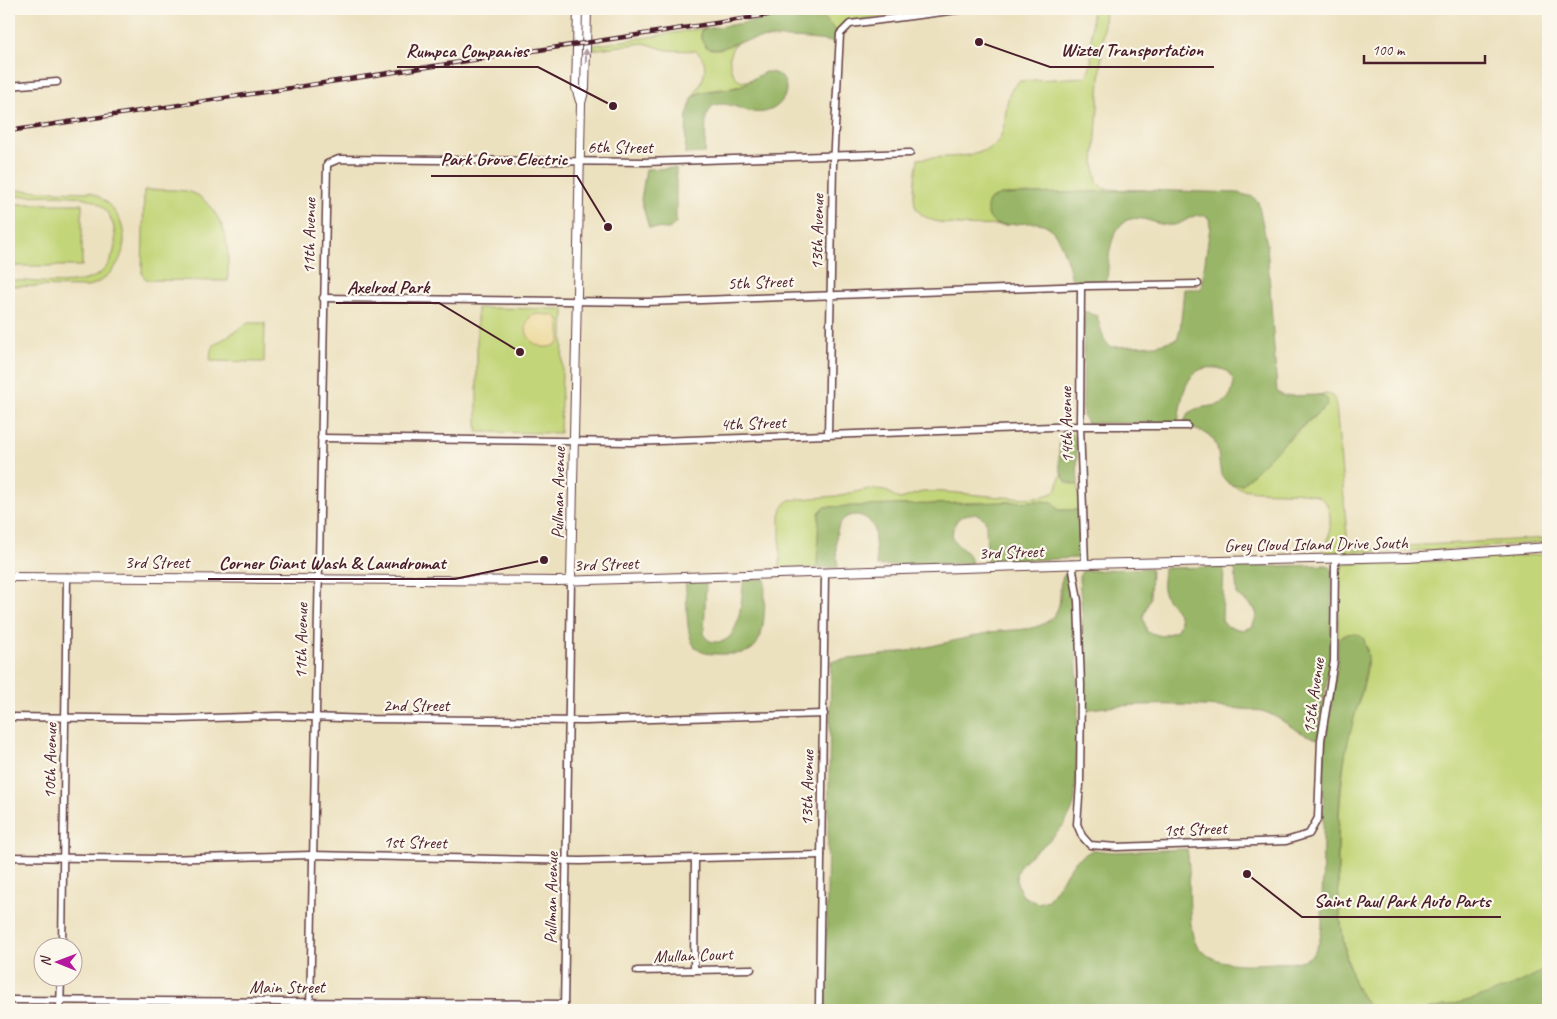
<svg xmlns="http://www.w3.org/2000/svg" width="1557" height="1019" viewBox="0 0 1557 1019" font-family="Caveat,sans-serif">
	<style>
		.green { fill: #c2d578; stroke: #867a52 }
		.forest { fill: #99b668; stroke: #726a4a }
		.sand { fill: #eeda9e; stroke: #9c7c64 }
		.lines { fill: none; stroke-linecap: round; stroke-linejoin: round }
		.minor-casing { stroke: #623c41; stroke-width: 9 }
		.tertiary-casing { stroke: #623c41; stroke-width: 10 }
		.minor { stroke: #fff; stroke-width: 6 }
		.tertiary { stroke: #fff; stroke-width: 8 }
		.rail-casing { stroke: #4a1f2b; stroke-width: 4.5 }
		.rail { stroke: #fbf7ec; stroke-width: 2.5; stroke-dasharray: 8; stroke-linecap: butt }
		.oneway { fill: #ae9aa0 }
		.labels { text-anchor: middle; dominant-baseline: central; stroke-width: 4.5; stroke-linejoin: round; paint-order: stroke }
		.street-label { font-size: 18px; fill: #4a1f2b; stroke: #fbf7ec }
		.leader { fill: none; stroke: #4a1f2b; stroke-width: 2 }
		.callout-dot { fill: #4a1f2b; stroke: #fbf7ec; stroke-width: 2 }
		.callout-label { font-size: 19px; text-anchor: middle; font-weight: bold; fill: #4a1f2b; stroke: #fbf7ec; stroke-width: 4.5; stroke-linejoin: round; paint-order: stroke }
	</style>
	<rect width="100%" height="100%" fill="#fbf7ec"/>
	<filter id="ink" filterUnits="userSpaceOnUse"><feTurbulence type="fractalNoise" baseFrequency=".02" numOctaves="2"/><feDisplacementMap in="SourceGraphic" scale="10" xChannelSelector="R" yChannelSelector="G"/><feConvolveMatrix kernelMatrix="1 2 1 2 8 2 1 2 1" color-interpolation-filters="sRGB"/></filter>
	<filter id="wash" filterUnits="userSpaceOnUse"><feTurbulence type="fractalNoise" baseFrequency=".0096" numOctaves="4" result="noise"/><feDisplacementMap in="SourceGraphic" scale="20" xChannelSelector="R" yChannelSelector="G"/><feGaussianBlur stdDeviation="1.12" result="paint"/><feColorMatrix in="noise" values="0 0 0 0 0 0 0 0 0 0 0 0 0 0 0 0 0 1.4 0 .05"/><feComposite in="paint" operator="in"/></filter>
	<g filter="url(#wash)">
		<rect width="100%" height="100%" fill="#ece1bf"/>
		<g class="green">
			<path d="M 833,9 L 939,9 L 850,21 L 843,24 L 837,34 L 822,16 L 811,12 Z"/>
			<path d="M 1092,9 L 1105,9 L 1094,163 L 1097,182 L 1104,189 L 1145,190 L 1009,195 L 992,198 L 988,203 L 989,217 L 996,224 L 1009,225 C 987,225 922,231 915,205 C 912,191 916,173 918,159 C 939,156 967,159 986,150 C 1016,138 996,96 1020,81 L 1086,77 L 1091,64 Z"/>
			<path d="M 706,28 L 701,30 L 701,39 L 706,47 L 721,49 L 738,42 C 725,51 728,75 742,82 L 753,79 C 733,94 711,85 693,96 C 703,83 712,62 696,51 L 667,50 L 644,43 L 590,50 L 590,46 Z"/>
			<path d="M 9,190 L 91,192 C 136,214 135,269 88,287 L 9,286 L 9,280 C 32,281 68,286 89,279 C 124,268 124,211 89,199 C 70,193 30,196 9,196 Z"/>
			<path d="M 144,190 C 157,190 173,189 186,191 C 197,193 205,200 211,208 C 230,231 228,254 228,281 L 147,280 L 142,274 Z"/>
			<rect x="9" y="204" width="73" height="62"/>
			<path d="M 477,308 L 564,309 L 560,433 L 477,432 Z"/>
			<path d="M 248,323 L 265,323 L 264,362 L 210,361 L 211,350 L 214,345 Z"/>
			<path d="M 1329,394 L 1334,398 L 1336,404 L 1348,547 L 1354,549 L 1548,538 L 1548,542 L 1446,550 L 1326,553 C 1328,539 1333,521 1328,507 C 1320,481 1255,501 1228,483 L 1232,485 L 1279,448 L 1326,406 L 1321,395 L 1317,395 Z"/>
			<path d="M 1061,474 L 1067,483 L 1078,485 L 1079,510 L 1058,510 L 1054,503 L 1043,501 L 824,507 L 819,513 L 817,568 L 780,569 L 780,516 L 782,508 L 789,500 L 836,496 L 869,489 L 886,491 L 899,499 C 908,498 916,492 925,492 C 957,489 1033,507 1056,491 Z"/>
			<path d="M 1548,554 L 1548,967 C 1515,989 1465,1007 1425,1010 C 1409,1012 1391,1010 1375,1010 C 1324,978 1337,793 1348,739 C 1354,710 1371,678 1367,647 L 1343,635 L 1338,640 L 1339,568 L 1346,564 L 1453,561 Z"/>
		</g>
		<g class="forest">
			<path d="M 815,12 C 825,16 831,25 837,34 L 835,42 C 805,38 768,35 739,42 C 727,45 718,53 706,47 L 701,39 L 701,31 L 704,29 Z"/>
			<path d="M 765,72 C 793,71 792,103 768,111 C 747,118 732,98 712,106 L 706,117 L 705,153 L 685,154 L 687,115 L 693,96 L 700,93 L 739,87 Z"/>
			<path d="M 676,168 L 676,223 L 669,229 L 649,228 L 641,200 L 646,169 Z"/>
			<path d="M 1145,190 L 1238,193 L 1253,197 L 1258,202 L 1267,244 L 1277,392 L 1284,396 L 1321,395 L 1328,400 L 1326,406 L 1295,432 L 1243,484 L 1232,485 C 1206,473 1235,435 1191,429 L 1191,423 L 1184,423 C 1192,393 1230,422 1234,381 L 1227,371 C 1186,356 1182,395 1178,423 L 1087,423 L 1083,416 L 1084,311 L 1097,316 L 1104,340 L 1111,347 L 1156,345 L 1177,339 L 1180,330 L 1184,289 L 1201,289 L 1210,227 L 1209,218 C 1194,209 1186,224 1173,225 C 1157,227 1144,214 1127,220 C 1108,232 1109,261 1107,281 L 1072,281 C 1069,266 1060,229 1043,224 C 1029,220 1012,227 996,224 C 987,218 984,209 990,200 L 1000,195 Z"/>
			<path d="M 1060,432 L 1071,433 L 1076,438 L 1078,485 C 1053,483 1060,452 1060,432 Z"/>
			<path d="M 1043,501 L 1053,502 L 1058,510 L 1079,510 L 1080,551 L 1077,558 L 987,562 L 986,522 C 980,511 966,512 957,520 C 942,547 967,543 972,563 L 877,566 L 874,528 C 871,521 864,515 856,515 C 830,515 836,551 838,567 L 817,568 L 819,513 L 824,507 Z"/>
			<path d="M 1326,565 L 1329,566 L 1332,570 L 1331,653 L 1318,739 C 1296,734 1282,717 1262,711 C 1208,705 1138,701 1084,710 L 1082,612 L 1079,577 L 1082,571 L 1151,568 L 1150,598 L 1143,617 L 1147,632 L 1162,636 L 1176,631 C 1188,614 1169,607 1164,593 C 1161,585 1164,576 1164,568 L 1224,567 L 1222,620 L 1226,626 L 1242,630 L 1252,627 L 1257,615 L 1254,608 L 1237,595 L 1235,567 Z"/>
			<path d="M 1066,573 L 1072,582 L 1075,602 L 1078,707 L 1075,799 C 1073,816 1059,832 1046,843 C 1029,858 1004,867 1023,896 L 1038,903 L 1048,900 L 1075,861 L 1092,850 L 1114,852 L 1187,849 C 1192,874 1186,927 1196,944 C 1213,969 1250,964 1275,963 C 1287,962 1303,964 1312,955 C 1319,947 1321,936 1322,926 L 1324,751 L 1337,667 L 1338,640 C 1347,632 1355,631 1364,639 L 1368,656 C 1364,694 1348,730 1343,768 C 1336,818 1328,981 1375,1010 L 817,1010 L 825,1009 L 831,661 C 856,658 881,656 907,651 C 935,646 964,638 992,632 C 1009,629 1034,632 1048,621 C 1069,604 1053,587 1066,573 Z"/>
			<path d="M 765,579 C 764,598 768,642 749,651 C 739,655 728,654 718,654 C 707,654 697,653 692,642 C 685,627 688,599 685,581 L 706,581 L 704,635 C 707,640 711,642 717,642 C 741,643 741,597 744,580 Z"/>
			<path d="M 1548,967 L 1548,1010 L 1426,1010 C 1469,1001 1511,991 1548,967 Z"/>
		</g>
		<path class="sand" d="M 533,314 L 554,315 L 560,321 L 560,342 C 538,359 514,330 533,314 Z"/>
	</g>
	<g filter="url(#ink)">
		<g class="lines">
			<defs>
				<g id="minor">
					<path d="M 9,86 L 57,82"/>
					<path d="M 1081,286 L 1080,426 L 1085,564"/>
					<path d="M 323,298 L 647,302 L 1088,286 L 1198,284"/>
					<path d="M 828,435 L 833,165 L 840,34 L 850,24 L 965,9"/>
					<path d="M 321,438 L 631,442 L 1080,426 L 1187,426"/>
					<path d="M 1072,564 L 1078,601 L 1081,685 L 1080,784 L 1077,824 L 1082,836 L 1090,845 L 1117,847 L 1286,841 L 1309,834 L 1318,818 L 1321,740 L 1334,661 L 1335,558"/>
					<path d="M 9,717 L 177,719 L 278,716 L 372,719 L 585,721 L 824,714"/>
					<path d="M 9,857 L 163,859 L 312,855 L 580,861 L 821,855"/>
					<path d="M 62,946 L 67,577"/>
					<path d="M 694,970 L 695,859"/>
					<path d="M 637,971 L 751,969"/>
					<path d="M 9,1000 L 564,1004"/>
					<path d="M 819,1005 L 825,573"/>
					<path d="M 60,1010 L 61,976"/>
					<path d="M 185,1010 L 185,1001"/>
					<path d="M 310,1010 L 327,164 L 339,159 L 645,162 L 910,153"/>
					<path d="M 564,1010 L 571,580"/>
				</g>
				<g id="tertiary">
					<path d="M 578,9 L 576,88 L 580,101"/>
					<path d="M 9,577 L 559,581 L 1085,564 L 1408,557 L 1548,547"/>
					<path d="M 571,580 L 581,103 L 585,88 L 587,9"/>
				</g>
			</defs>
			<use href="#minor" class="minor-casing"/>
			<use href="#tertiary" class="tertiary-casing"/>
			<use href="#minor" class="minor"/>
			<use href="#tertiary" class="tertiary"/>
			<defs>
				<path id="rail" d="M 9,131 L 807,9"/>
			</defs>
			<use href="#rail" class="rail-casing"/>
			<use href="#rail" class="rail"/>
		</g>
		<defs><path id="oneway-solid" d="M-6-.8H1V-3.2L6.5 0L1 3.2V.8H-6Z" transform="scale(1.25)"/></defs>
		<use class="oneway" href="#oneway-solid" transform="translate(586 56) rotate(-89)"/>
	</g>
	<g class="labels">
		<g class="street-label">
			<text x="620" y="147">6th Street</text>
			<text transform="translate(817 232) rotate(-89)">13th Avenue</text>
			<text transform="translate(309 236) rotate(-89)">11th Avenue</text>
			<text transform="translate(760 282) rotate(-2)">5th Street</text>
			<text transform="translate(753 423) rotate(-2)">4th Street</text>
			<text transform="translate(1066 425) rotate(-91)">14th Avenue</text>
			<text transform="translate(558 493) rotate(-89)">Pullman Avenue</text>
			<text transform="translate(1316 544) rotate(-1)">Grey Cloud Island Drive South</text>
			<text transform="translate(1011 552) rotate(-2)">3rd Street</text>
			<text x="157" y="562">3rd Street</text>
			<text transform="translate(606 564) rotate(-2)">3rd Street</text>
			<text transform="translate(301 641) rotate(-89)">11th Avenue</text>
			<text transform="translate(1313 696) rotate(-82)">15th Avenue</text>
			<text x="416" y="705">2nd Street</text>
			<text transform="translate(50 761) rotate(-89)">10th Avenue</text>
			<text transform="translate(807 788) rotate(-89)">13th Avenue</text>
			<text transform="translate(1195 829) rotate(-2)">1st Street</text>
			<text transform="translate(415 842) rotate(1)">1st Street</text>
			<text transform="translate(551 898) rotate(-89)">Pullman Avenue</text>
			<text transform="translate(693 955) rotate(-2)">Mullan Court</text>
			<text x="287" y="987">Main Street</text>
		</g>
	</g>
	<path class="leader" d="M979 42L1050 67H1214M613 106L538 67H397M608 227L577 176H431M520 352L439 303H336M544 560L455 579H208M1247 874L1302 917H1501"/>
	<g class="callout-dot">
		<circle cx="979" cy="42" r="5"/>
		<circle cx="613" cy="106" r="5"/>
		<circle cx="608" cy="227" r="5"/>
		<circle cx="520" cy="352" r="5"/>
		<circle cx="544" cy="560" r="5"/>
		<circle cx="1247" cy="874" r="5"/>
	</g>
	<g class="callout-label">
		<text x="1132" y="56">Wiztel Transportation</text>
		<text x="467" y="57">Rumpca Companies</text>
		<text x="504" y="165">Park Grove Electric</text>
		<text x="388" y="293">Axelrod Park</text>
		<text x="332" y="569">Corner Giant Wash &amp; Laundromat</text>
		<text x="1402" y="907">Saint Paul Park Auto Parts</text>
	</g>
	<rect width="1557" height="1019" fill="none" stroke="#fbf7ec" stroke-width="30"/>
	<g transform="translate(58 962) rotate(271)"><circle r="24" fill="#fbf7ec" stroke="#b4a19f"/>
	<path d="M0-4L9 19L0 12L-9 19Z" fill="#b5179e"/>
	<text y="-8" font-size="14" font-weight="bold" text-anchor="middle" fill="#4a1f2b">N</text>
	</g>
	<path d="M1364 55v8h121v-8" fill="none" stroke="#4a1f2b" stroke-width="2.5"/>
	<text x="1372" y="55" font-size="15" fill="#4a1f2b" stroke="#fbf7ec" stroke-width="4" paint-order="stroke">100 m</text>
</svg>
